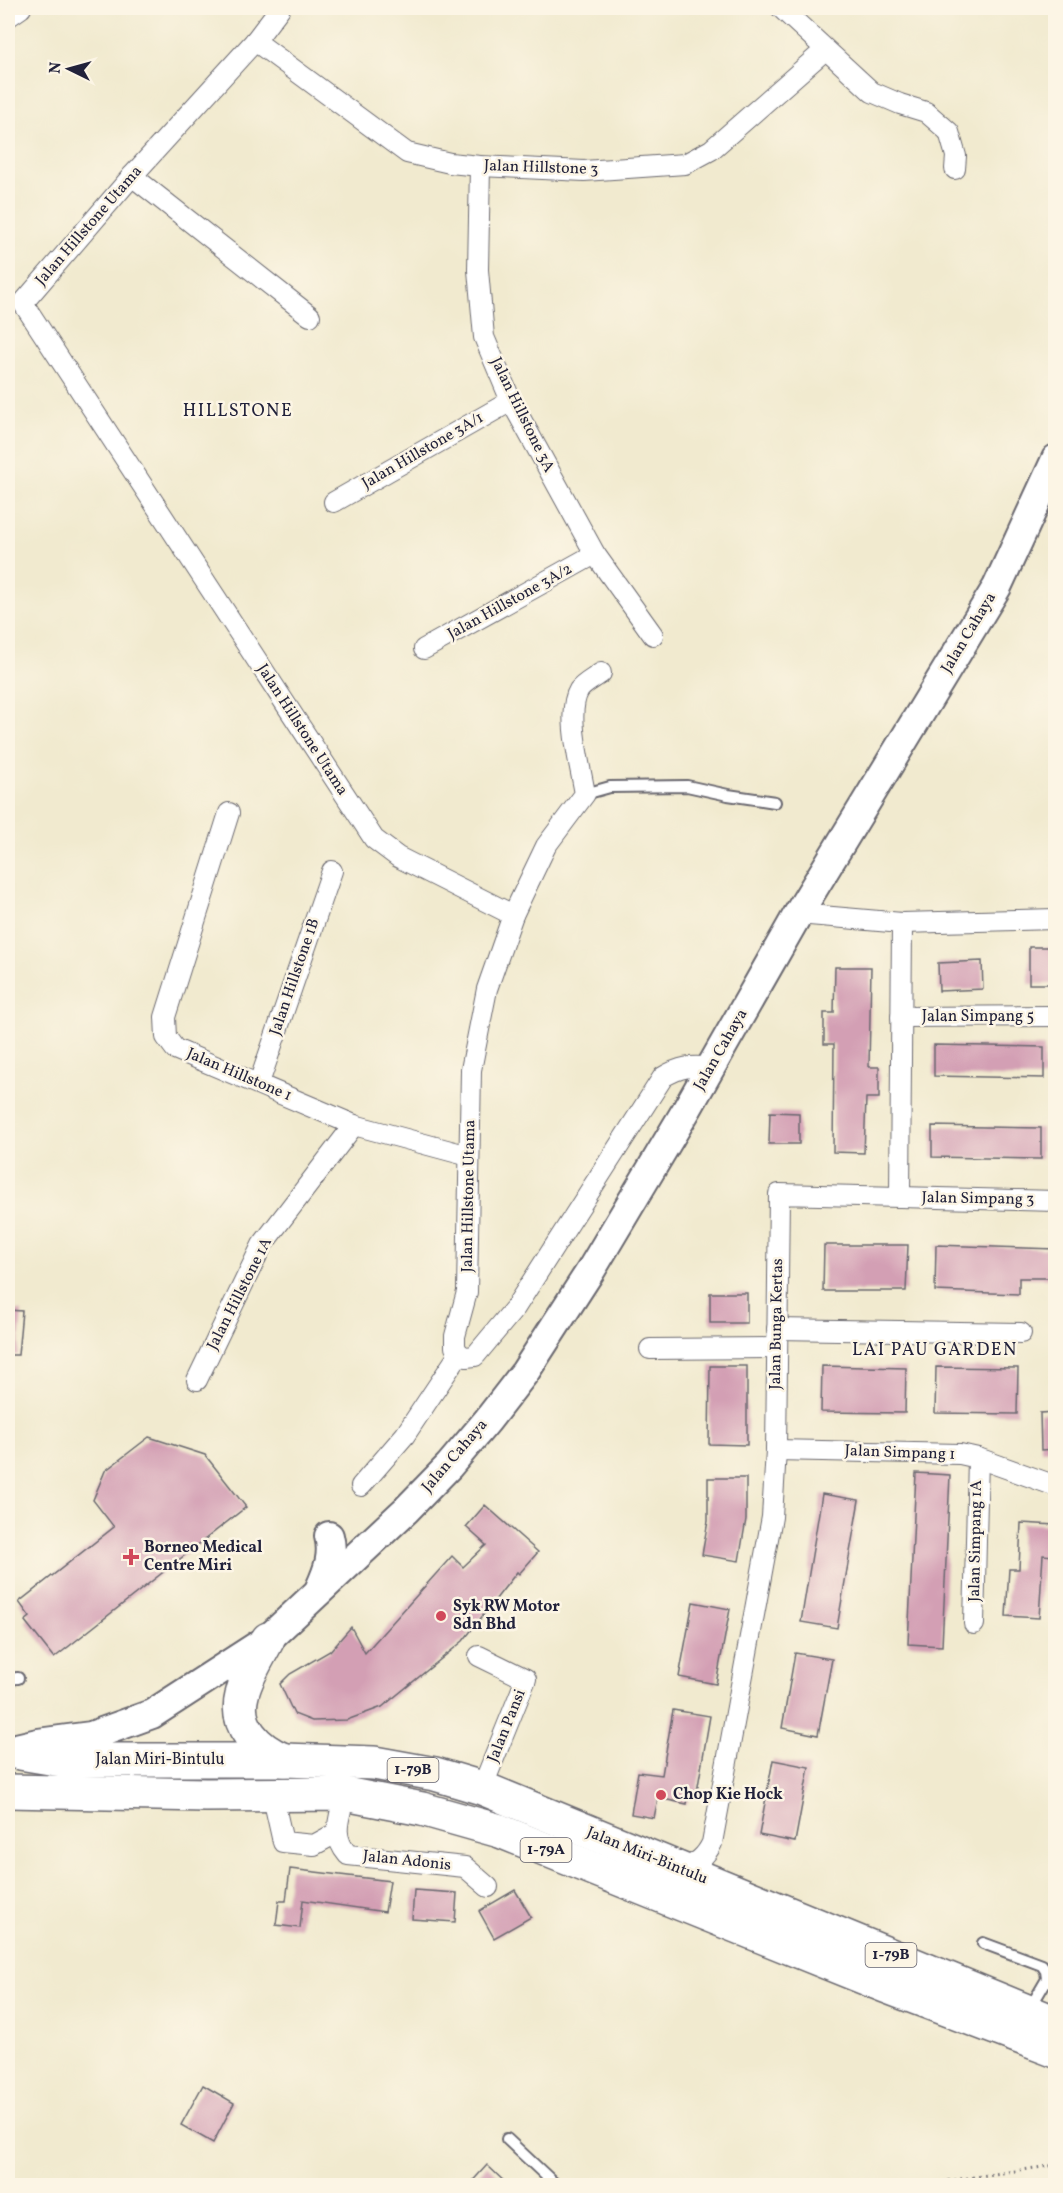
<svg xmlns="http://www.w3.org/2000/svg" width="1063" height="2193" viewBox="0 0 1063 2193" font-family="Vollkorn,serif">
	<style>
		.building { fill: #d39fb4 }
		.lines { fill: none; stroke-linecap: round; stroke-linejoin: round }
		.lane-casing { stroke: #6a686f; stroke-width: 14 }
		.street-casing { stroke: #6a686f; stroke-width: 22 }
		.secondary-casing { stroke: #6a686f; stroke-width: 32 }
		.highway-casing { stroke: #6a686f; stroke-width: 36 }
		.path { stroke: #6a686f; stroke-width: 3; stroke-dasharray: 1.5 4.5; stroke-linecap: butt }
		.lane { stroke: #fff; stroke-width: 10 }
		.street { stroke: #fff; stroke-width: 20 }
		.secondary { stroke: #fff; stroke-width: 28 }
		.highway { stroke: #fff; stroke-width: 33 }
		.poi-dot { fill: #d1495b; stroke: #fcf5e5; stroke-width: 2 }
		.labels { text-anchor: middle; dominant-baseline: central; stroke-width: 5; stroke-linejoin: round; paint-order: stroke }
		.shield { fill: #fcf5e5; stroke: #63616e; stroke-width: 1.5 }
		.shield-label { font-size: 15px; font-weight: bold; fill: #22223b }
		.street-label { font-size: 16px; fill: #22223b; stroke: #fcf5e5 }
		.poi-label { font-size: 16px; font-weight: bold; fill: #22223b; stroke: #fcf5e5; text-anchor: start }
		.neighbourhood-label { font-size: 18px; letter-spacing: 1.5px; fill: #22223b; stroke: #fcf5e5 }
	</style>
	<rect width="100%" height="100%" fill="#fcf5e5"/>
	<filter id="ink" filterUnits="userSpaceOnUse"><feTurbulence type="fractalNoise" baseFrequency=".0167" numOctaves="2"/><feDisplacementMap in="SourceGraphic" scale="12" xChannelSelector="R" yChannelSelector="G"/><feConvolveMatrix kernelMatrix="1 2 1 2 8 2 1 2 1" color-interpolation-filters="sRGB"/></filter>
	<filter id="wash" filterUnits="userSpaceOnUse"><feTurbulence type="fractalNoise" baseFrequency=".008" numOctaves="4" result="noise"/><feDisplacementMap in="SourceGraphic" scale="24" xChannelSelector="R" yChannelSelector="G"/><feGaussianBlur stdDeviation="1.35" result="paint"/><feColorMatrix in="noise" values="0 0 0 0 0 0 0 0 0 0 0 0 0 0 0 0 0 1.4 0 .05"/><feComposite in="paint" operator="in"/></filter>
	<g filter="url(#wash)">
		<rect width="100%" height="100%" fill="#f1eacf"/>
		<g id="blocks">
			<g class="building">
				<rect x="1029" y="947" width="27" height="37"/>
				<path d="M 982,961 L 983,989 L 939,991 L 938,963 Z"/>
				<path d="M 835,967 L 871,967 L 869,1067 L 879,1067 L 879,1098 L 866,1098 L 864,1153 L 833,1152 L 834,1044 L 824,1044 L 824,1013 L 834,1013 Z"/>
				<path d="M 934,1045 L 1044,1047 L 1044,1078 L 934,1076 Z"/>
				<path d="M 770,1112 L 799,1113 L 799,1144 L 769,1144 Z"/>
				<path d="M 932,1126 L 1041,1128 L 1041,1159 L 932,1157 Z"/>
				<path d="M 824,1245 L 908,1245 L 906,1291 L 823,1291 Z"/>
				<path d="M 936,1245 L 1056,1249 L 1056,1278 L 1019,1278 L 1019,1294 L 935,1291 Z"/>
				<rect x="710" y="1293" width="37" height="30"/>
				<path d="M 8,1310 L 22,1311 L 18,1355 L 8,1355 Z"/>
				<path d="M 710,1366 L 747,1366 L 747,1445 L 709,1444 Z"/>
				<path d="M 822,1366 L 906,1368 L 905,1413 L 821,1412 Z"/>
				<path d="M 936,1367 L 1018,1368 L 1017,1414 L 935,1413 Z"/>
				<path d="M 1056,1412 L 1056,1449 L 1041,1450 L 1040,1413 Z"/>
				<path d="M 149,1437 L 205,1455 L 246,1507 L 54,1658 L 25,1621 L 30,1617 L 19,1602 L 114,1527 L 93,1500 L 105,1471 Z"/>
				<path d="M 916,1473 L 950,1475 L 942,1646 L 908,1644 Z"/>
				<path d="M 708,1478 L 746,1478 L 746,1519 L 739,1561 L 702,1555 L 708,1521 Z"/>
				<path d="M 822,1494 L 859,1500 L 837,1628 L 801,1622 Z"/>
				<path d="M 485,1505 L 538,1552 L 519,1574 L 517,1572 L 463,1641 L 382,1707 L 347,1720 L 312,1721 L 294,1714 L 280,1684 L 290,1674 L 330,1651 L 351,1627 L 365,1653 L 452,1556 L 463,1567 L 486,1545 L 466,1527 Z"/>
				<path d="M 1021,1523 L 1055,1525 L 1054,1556 L 1043,1555 L 1039,1618 L 1006,1616 L 1009,1569 L 1019,1569 Z"/>
				<path d="M 693,1602 L 730,1609 L 716,1684 L 679,1677 Z"/>
				<path d="M 795,1653 L 832,1659 L 818,1735 L 782,1728 Z"/>
				<path d="M 673,1710 L 710,1716 L 697,1792 L 689,1791 L 687,1804 L 658,1798 L 654,1818 L 631,1814 L 638,1772 L 662,1775 Z"/>
				<path d="M 773,1760 L 809,1767 L 795,1842 L 759,1835 Z"/>
				<path d="M 290,1869 L 390,1881 L 385,1912 L 303,1900 L 300,1928 L 276,1925 L 279,1901 L 286,1901 Z"/>
				<path d="M 414,1890 L 457,1893 L 455,1922 L 412,1919 Z"/>
				<path d="M 515,1890 L 531,1917 L 494,1938 L 479,1911 Z"/>
				<path d="M 203,2085 L 234,2103 L 213,2143 L 181,2125 Z"/>
				<path d="M 487,2165 L 509,2186 L 468,2186 Z"/>
			</g>
		</g>
	</g>
	<g filter="url(#ink)">
		<use href="#blocks" fill-opacity="0" stroke="#6a686f" stroke-width="1.5"/>
		<g class="lines">
			<defs>
				<g id="lane">
					<path d="M 585,794 L 610,787 L 687,786 L 728,795 L 775,802"/>
					<path d="M 8,1679 L 18,1678"/>
					<path d="M 983,1943 L 1042,1965 L 1046,1971 L 1047,1979 L 1030,2008"/>
					<path d="M 507,2139 L 557,2186"/>
				</g>
				<g id="street">
					<path d="M 280,8 L 255,41 L 132,176 L 23,303 L 374,839 L 398,857 L 513,915"/>
					<path d="M 781,8 L 872,92 L 900,104 L 926,112 L 949,132 L 956,156 L 955,169"/>
					<path d="M 8,17 L 21,8"/>
					<path d="M 255,41 L 407,153 L 450,163 L 480,166 L 584,171 L 685,164 L 711,150 L 825,50"/>
					<path d="M 480,166 L 478,270 L 484,337 L 511,401 L 595,554 L 653,635"/>
					<path d="M 132,176 L 310,316"/>
					<path d="M 334,502 L 511,401"/>
					<path d="M 424,649 L 595,554"/>
					<path d="M 229,813 L 165,1017 L 166,1037 L 175,1049 L 354,1125 L 469,1156"/>
					<path d="M 798,914 L 902,923 L 1056,919"/>
					<path d="M 901,1017 L 1056,1016"/>
					<path d="M 259,1083 L 332,871"/>
					<path d="M 900,1197 L 1056,1201"/>
					<path d="M 777,1329 L 1021,1333"/>
					<path d="M 650,1349 L 776,1348"/>
					<path d="M 459,1354 L 455,1347 L 455,1336 L 467,1292 L 471,1070 L 487,989 L 513,915 L 546,846 L 585,794 C 581,768 565,713 579,690 C 584,683 595,678 601,673"/>
					<path d="M 459,1354 L 466,1357 L 475,1356 L 515,1308 L 663,1077 C 680,1067 691,1065 711,1068"/>
					<path d="M 197,1380 L 262,1245 L 354,1125"/>
					<path d="M 776,1450 L 960,1454 L 978,1458 L 1056,1486"/>
					<path d="M 361,1486 L 405,1435 L 459,1354"/>
					<path d="M 974,1624 L 978,1458"/>
					<path d="M 479,1656 L 526,1679 L 482,1788"/>
					<path d="M 272,1793 L 283,1842 L 314,1845 L 336,1833"/>
					<path d="M 345,1794 C 340,1818 330,1834 348,1855 L 465,1867 L 488,1887"/>
					<path d="M 682,1869 C 697,1863 705,1858 712,1843 L 772,1517 L 776,1450 L 779,1194 L 900,1197 L 902,923"/>
				</g>
				<g id="secondary">
					<path d="M 320,1588 C 328,1570 334,1555 329,1536"/>
					<path d="M 12,1749 L 38,1743 L 91,1736 L 152,1714 L 268,1639 L 406,1510 L 449,1466 L 487,1421 L 525,1372 L 591,1270 L 687,1109 L 798,914 L 997,587 L 1056,459"/>
				</g>
				<g id="highway">
					<path d="M 268,1639 C 259,1657 246,1676 242,1695 C 234,1726 257,1749 284,1760"/>
					<path d="M 8,1751 L 62,1760 L 284,1760 L 374,1763 L 435,1774 L 482,1788 L 1056,2023"/>
					<path d="M 8,1791 L 206,1795 L 345,1794 L 422,1809 L 500,1831 L 885,1986 L 1056,2051"/>
				</g>
			</defs>
			<use href="#lane" class="lane-casing"/>
			<use href="#street" class="street-casing"/>
			<use href="#secondary" class="secondary-casing"/>
			<use href="#highway" class="highway-casing"/>
			<g class="path">
				<path d="M 8,1034 L 8,1044"/>
				<path d="M 913,2186 L 1056,2165"/>
			</g>
			<use href="#lane" class="lane"/>
			<use href="#street" class="street"/>
			<use href="#secondary" class="secondary"/>
			<use href="#highway" class="highway"/>
		</g>
	</g>
	<g class="poi-dot">
		<path d="M128 1548h6v6h6v6h-6v6h-6v-6h-6v-6h6z"/>
		<circle cx="441" cy="1616" r="6"/>
		<circle cx="661" cy="1795" r="6"/>
	</g>
	<g class="labels">
		<g class="shield">
			<rect x="387.5" y="1758" width="51" height="24" rx="4.5"/>
			<rect x="520.5" y="1838" width="51" height="24" rx="4.5"/>
			<rect x="865.5" y="1943" width="51" height="24" rx="4.5"/>
		</g>
		<g class="shield-label">
			<text x="413" y="1770">1-79B</text>
			<text x="546" y="1850">1-79A</text>
			<text x="891" y="1955">1-79B</text>
		</g>
		<g class="street-label">
			<text transform="translate(541 168) rotate(2)">Jalan Hillstone 3</text>
			<text transform="translate(89 226) rotate(-49)">Jalan Hillstone Utama</text>
			<text transform="translate(522 415) rotate(64)">Jalan Hillstone 3A</text>
			<text transform="translate(423 451) rotate(-30)">Jalan Hillstone 3A/1</text>
			<text transform="translate(510 602) rotate(-29)">Jalan Hillstone 3A/2</text>
			<text transform="translate(969 633) rotate(-59)">Jalan Cahaya</text>
			<text transform="translate(302 730) rotate(57)">Jalan Hillstone Utama</text>
			<text transform="translate(295 977) rotate(-71)">Jalan Hillstone 1B</text>
			<text x="978" y="1017">Jalan Simpang 5</text>
			<text transform="translate(721 1050) rotate(-60)">Jalan Cahaya</text>
			<text transform="translate(239 1075) rotate(23)">Jalan Hillstone 1</text>
			<text transform="translate(469 1196) rotate(-89)">Jalan Hillstone Utama</text>
			<text transform="translate(978 1199) rotate(1)">Jalan Simpang 3</text>
			<text transform="translate(240 1294) rotate(-63)">Jalan Hillstone 1A</text>
			<text transform="translate(777 1324) rotate(-89)">Jalan Bunga Kertas</text>
			<text transform="translate(900 1453) rotate(2)">Jalan Simpang 1</text>
			<text transform="translate(455 1456) rotate(-49)">Jalan Cahaya</text>
			<text transform="translate(976 1541) rotate(-89)">Jalan Simpang 1A</text>
			<text transform="translate(507 1726) rotate(-68)">Jalan Pansi</text>
			<text x="160" y="1760">Jalan Miri-Bintulu</text>
			<text transform="translate(647 1856) rotate(22)">Jalan Miri-Bintulu</text>
			<text transform="translate(407 1861) rotate(6)">Jalan Adonis</text>
		</g>
		<g class="poi-label">
			<text x="144" y="1548">Borneo Medical<tspan x="144" dy="18">Centre Miri</tspan></text>
			<text x="453" y="1607">Syk RW Motor<tspan x="453" dy="18">Sdn Bhd</tspan></text>
			<text x="673" y="1795">Chop Kie Hock</text>
		</g>
		<g class="neighbourhood-label">
			<text x="238" y="411">HILLSTONE</text>
			<text x="935" y="1350">LAI PAU GARDEN</text>
		</g>
	</g>
	<rect width="1063" height="2193" fill="none" stroke="#fcf5e5" stroke-width="30"/>
	<g transform="translate(69 69) rotate(275)" stroke="#fcf5e5" stroke-width="4.5" paint-order="stroke">
	<path d="M0-4.5L10 22L0 15L-10 22Z" fill="#22223b"/>
	<text y="-9" font-size="16" font-weight="bold" text-anchor="middle" fill="#22223b">N</text>
	</g>
</svg>
